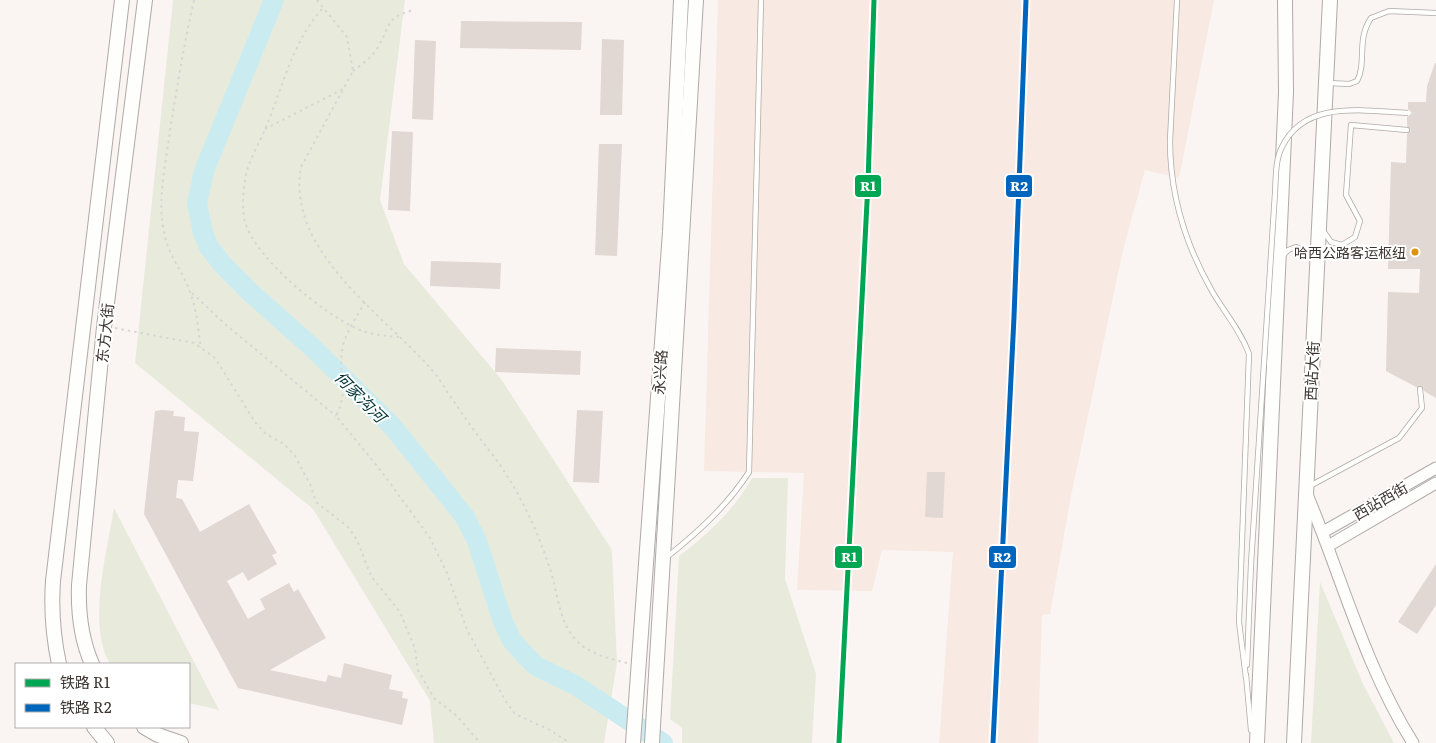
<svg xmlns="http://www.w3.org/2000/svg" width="1436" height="743" viewBox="0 0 1436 743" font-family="Literata,'Noto Sans SC',serif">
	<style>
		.built { fill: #f8e9e2 }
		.green { fill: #e8ebdb }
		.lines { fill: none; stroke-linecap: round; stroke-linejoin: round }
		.river { stroke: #caecf0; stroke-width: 20 }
		.building { fill: #e1d7d3 }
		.service-casing { stroke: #afaaa7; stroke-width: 6 }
		.tertiary-casing { stroke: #afaaa7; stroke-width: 13 }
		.secondary-casing { stroke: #afaaa7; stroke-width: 16 }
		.path { stroke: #d7d5d3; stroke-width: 2; stroke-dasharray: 2.5 4; stroke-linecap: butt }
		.service { stroke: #fefefd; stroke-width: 4.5 }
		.tertiary { stroke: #fefefd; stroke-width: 11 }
		.secondary { stroke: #fefefd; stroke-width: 14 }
		.service-bridge-casing { stroke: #afaaa7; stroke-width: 6; stroke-linecap: butt }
		.service-bridge { stroke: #fefefd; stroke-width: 4.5 }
		.rail-1-casing { stroke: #fff; stroke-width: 9 }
		.rail-2-casing { stroke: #fff; stroke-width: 9 }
		.rail-1 { stroke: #00a651; stroke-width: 5 }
		.rail-2 { stroke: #0065bd; stroke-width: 5 }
		.bus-dot { fill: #db9507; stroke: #fff; stroke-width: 2 }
		.labels { text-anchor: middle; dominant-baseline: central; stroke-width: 4; stroke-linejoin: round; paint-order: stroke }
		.bus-label { font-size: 14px; fill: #3d3531; stroke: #fff; text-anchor: end }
		.street-label { font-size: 15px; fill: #3d3531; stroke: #fff }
		.water-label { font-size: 16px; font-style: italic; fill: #023539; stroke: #fff }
		.line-badge { stroke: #fff; stroke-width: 2 }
		.badge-label { font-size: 14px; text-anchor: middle; font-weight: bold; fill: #fff }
	</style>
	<rect width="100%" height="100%" fill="#faf5f3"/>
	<path class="built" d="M 718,0 L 1214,0 L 1179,178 L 1145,170 L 1123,250 L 1071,496 L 1050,614 L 1042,615 L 1038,743 L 939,743 L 953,552 L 882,550 L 872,591 L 797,590 L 804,473 L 704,471 Z"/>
	<g class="green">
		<path d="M 173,0 L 405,0 L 380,200 L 404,264 L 501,379 L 612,550 L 617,663 L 604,743 L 434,743 L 430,701 L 313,509 L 135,363 Z"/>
		<path d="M 752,478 L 788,478 L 785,579 L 816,674 L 812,743 L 682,743 L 682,728 L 670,719 L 679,556 C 708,534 734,510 752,478 Z"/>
		<path d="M 114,508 L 219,710 L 189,703 L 189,664 L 110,664 C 87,623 107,553 114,508 Z"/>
		<path d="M 1320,582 L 1363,684 L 1394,743 L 1311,743 Z"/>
	</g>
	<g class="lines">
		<path class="river" d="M 274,0 L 204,171 L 197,203 L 203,233 L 209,247 L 222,264 L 251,293 L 314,349 L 392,426 L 465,517 L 477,541 L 502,619 L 511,639 L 523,653 L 536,666 L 575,685 L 663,743"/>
	</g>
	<g class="building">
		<path d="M 461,21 L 582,22 L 581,50 L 460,48 Z"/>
		<path d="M 602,39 L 624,40 L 622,115 L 600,115 Z"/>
		<path d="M 415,40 L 436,41 L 433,120 L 412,119 Z"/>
		<path d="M 1435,63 L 1436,63 L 1436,398 L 1424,391 L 1422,386 L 1416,387 L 1386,371 L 1388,292 L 1419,293 L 1420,269 L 1388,269 L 1391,162 L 1406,163 L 1407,134 L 1411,130 L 1407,126 L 1407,117 L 1412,113 L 1408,109 L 1408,102 L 1426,102 L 1427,86 Z"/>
		<path d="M 392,131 L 413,132 L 410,211 L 388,210 Z"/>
		<path d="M 599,144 L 622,144 L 617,256 L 595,255 Z"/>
		<path d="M 431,261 L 501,263 L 500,289 L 430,286 Z"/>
		<path d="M 496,348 L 581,351 L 580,375 L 495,372 Z"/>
		<path d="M 162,410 L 174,411 L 173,416 L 185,417 L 184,431 L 199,432 L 193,481 L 178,480 L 176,498 L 182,499 L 200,532 L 249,504 L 277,553 L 272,555 L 277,564 L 248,581 L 243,572 L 227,581 L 248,619 L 265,609 L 260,599 L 289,583 L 294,592 L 298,589 L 326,638 L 270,670 L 326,682 L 328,675 L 341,678 L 344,663 L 392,675 L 389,689 L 403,692 L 402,698 L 408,699 L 402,725 L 238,688 L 144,514 L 155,411 Z"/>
		<path d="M 577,410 L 603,411 L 599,483 L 573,482 Z"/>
		<path d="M 927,472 L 945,472 L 943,518 L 925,517 Z"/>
		<path d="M 1436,564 L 1436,605 L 1417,634 L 1398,622 Z"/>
	</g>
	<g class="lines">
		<defs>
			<g id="service">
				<path d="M 1177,0 L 1170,141 C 1170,195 1185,244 1212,291 C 1224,312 1241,331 1249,354 L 1239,622 L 1246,678"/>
				<path d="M 1329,83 L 1349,84 L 1357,81 C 1367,63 1356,40 1371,18 L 1389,11 L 1436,13"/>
				<path d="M 1324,232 L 1331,242 L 1342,245 L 1355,237 L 1360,221 L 1346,195 L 1351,125 L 1407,130"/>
				<path d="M 1282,257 L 1288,250 L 1296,247 L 1304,251 L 1313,261"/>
				<path d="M 1308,487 L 1399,438 L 1422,408 L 1420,389"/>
				<path d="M 667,557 C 698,532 727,506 749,472 L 761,0"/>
				<path d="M 1247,665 L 1251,564"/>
				<path d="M 1246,675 L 1251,730"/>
			</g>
			<g id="tertiary">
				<path d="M 1306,492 C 1342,577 1364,665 1413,743"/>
				<path d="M 1323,532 L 1436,468"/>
				<path d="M 1328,546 L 1436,483"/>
			</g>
			<g id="secondary">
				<path d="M 59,664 C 53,636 51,610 53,581 L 122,0"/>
				<path d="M 92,664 C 81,639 78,613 79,585 L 104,327 L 145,0"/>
				<path d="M 94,727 L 107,743"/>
				<path d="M 144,727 L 158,735 L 181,743"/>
				<path d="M 633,743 L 670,232 L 681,0"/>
				<path d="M 652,743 L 696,0"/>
				<path d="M 1257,743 L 1286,92 L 1285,0"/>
				<path d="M 1294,743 L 1330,0"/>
			</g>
		</defs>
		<use href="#service" class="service-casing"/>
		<use href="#tertiary" class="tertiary-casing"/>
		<use href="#secondary" class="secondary-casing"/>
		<g class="path">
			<path d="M 194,0 C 184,44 177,87 170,131 C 166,162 158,195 163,226 C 167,256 181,267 190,292 C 197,310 198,330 201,348"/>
			<path d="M 317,0 L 347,37 L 353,71 L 301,167 C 286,251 382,313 431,369 C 441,380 448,394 457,406 C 469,424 482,441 495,458 C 519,491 536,527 549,566 C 557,588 558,615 571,634 C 584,653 607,658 627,663"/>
			<path d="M 322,9 C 292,43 283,86 266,127 C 259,144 247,163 245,180 C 243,191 242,211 245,222 C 255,259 327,317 362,331 C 375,335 387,336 400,337"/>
			<path d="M 353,71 C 362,64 372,58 378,47 C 391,25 385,18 413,10"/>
			<path d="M 265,129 L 345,88"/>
			<path d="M 192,293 L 226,325 L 336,416"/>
			<path d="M 365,302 C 357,317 344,334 342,351 C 338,379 350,386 336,416 L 382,472 L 430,538 L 447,573 L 467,630 L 505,700 L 515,714 L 548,729 L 570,743"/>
			<path d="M 115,328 L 194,343 L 215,358 L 255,422 L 266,434 L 284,444 L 295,456 L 311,486 L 316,502 L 348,527 L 357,540 L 371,576 L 400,612 L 415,649 L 418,670 L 434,698 L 457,716 L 480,743"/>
		</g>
		<use href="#service" class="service"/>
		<use href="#tertiary" class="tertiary"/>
		<use href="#secondary" class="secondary"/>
		<defs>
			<path id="service-bridge" d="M 1251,564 L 1275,193 C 1276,179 1275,160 1282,147 C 1305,99 1364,111 1408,113"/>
		</defs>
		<use href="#service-bridge" class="service-bridge-casing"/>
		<use href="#service-bridge" class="service-bridge"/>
		<defs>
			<path id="rail-1" d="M 839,743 L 868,183 L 874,0"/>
			<path id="rail-2" d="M 993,743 L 1014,317 L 1026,0"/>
		</defs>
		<use href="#rail-1" class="rail-1-casing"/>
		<use href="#rail-2" class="rail-2-casing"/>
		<use href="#rail-1" class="rail-1"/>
		<use href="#rail-2" class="rail-2"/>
	</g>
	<circle class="bus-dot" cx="1415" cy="252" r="4.5"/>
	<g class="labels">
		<g class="bus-label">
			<text x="1406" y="252">哈西公路客运枢纽</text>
		</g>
		<g class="street-label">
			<text transform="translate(104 333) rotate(-84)">东方大街</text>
			<text transform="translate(1311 371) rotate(-87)">西站大街</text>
			<text transform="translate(659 372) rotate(-86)">永兴路</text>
			<text transform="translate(1380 500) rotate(-30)">西站西街</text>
		</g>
		<g class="water-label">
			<text transform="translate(361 396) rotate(45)">何家沟河</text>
		</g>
	</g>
	<g class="line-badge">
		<rect x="1005" y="174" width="28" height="24" rx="5" fill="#0065bd"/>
		<rect x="854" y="174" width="28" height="24" rx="5" fill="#00a651"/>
		<rect x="834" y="545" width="29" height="24" rx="5" fill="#00a651"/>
		<rect x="988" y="545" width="29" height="24" rx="5" fill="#0065bd"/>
	</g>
	<g class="badge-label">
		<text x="1019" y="191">R2</text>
		<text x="868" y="191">R1</text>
		<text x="849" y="562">R1</text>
		<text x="1002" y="562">R2</text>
	</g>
	<rect x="15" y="663" width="175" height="65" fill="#ffffff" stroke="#b1aead"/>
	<rect x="25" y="679" width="25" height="8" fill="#00a651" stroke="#b1aead"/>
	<text x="60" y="688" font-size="15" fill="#3d3531">铁路 R1</text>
	<rect x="25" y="704" width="25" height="8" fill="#0065bd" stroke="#b1aead"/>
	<text x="60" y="713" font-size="15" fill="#3d3531">铁路 R2</text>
</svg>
